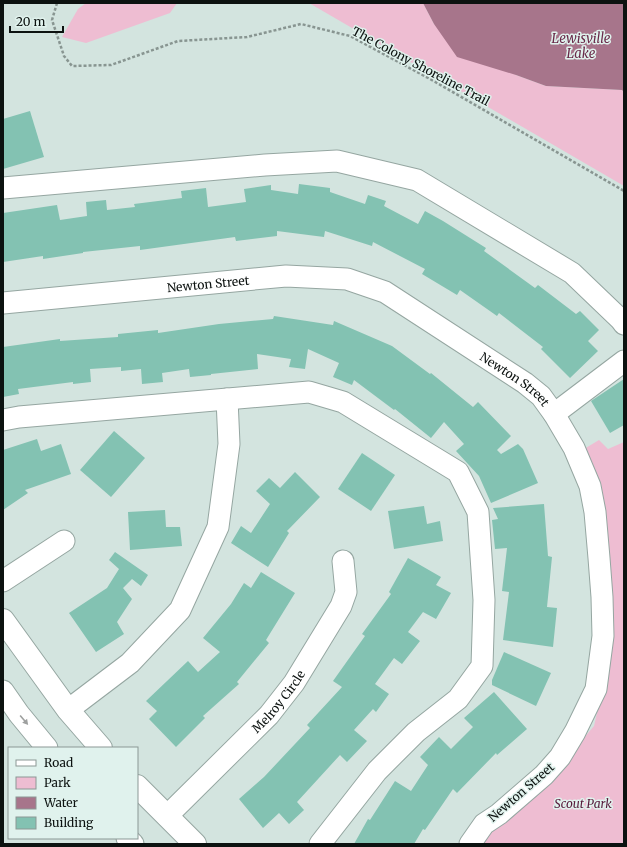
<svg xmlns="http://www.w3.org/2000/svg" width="627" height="847" viewBox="0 0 627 847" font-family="Merriweather,serif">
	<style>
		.green { fill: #eebdd2 }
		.water { fill: #a7758b }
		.building { fill: #83c2b2 }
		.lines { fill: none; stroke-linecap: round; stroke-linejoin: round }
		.minor-casing { stroke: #95a6a1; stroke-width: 23 }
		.major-casing { stroke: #95a6a1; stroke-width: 24 }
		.path { stroke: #889591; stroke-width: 2.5; stroke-dasharray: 3 2; stroke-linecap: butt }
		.minor { stroke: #fff; stroke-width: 21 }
		.major { stroke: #fff; stroke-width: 22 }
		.oneway { fill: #9ea09f }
		.labels { text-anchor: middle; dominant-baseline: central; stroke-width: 3; stroke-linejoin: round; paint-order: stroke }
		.street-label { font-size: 12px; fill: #0c1210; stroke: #e0f2ed }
		.park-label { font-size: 12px; font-style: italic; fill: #57193a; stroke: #e0f2ed }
		.water-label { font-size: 13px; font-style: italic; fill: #692949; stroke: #e0f2ed }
	</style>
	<rect width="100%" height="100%" fill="#d3e4df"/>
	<g class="green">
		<path d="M 86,3 L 177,3 L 170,13 L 86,43 L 62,37 L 78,9 Z"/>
		<path d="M 309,3 L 423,3 L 434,24 L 516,75 L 546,86 L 622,90 L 624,92 L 624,186 Z"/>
		<path d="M 599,440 L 608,449 L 624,442 L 624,844 L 478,844 L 495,822 L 542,787 L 594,726 L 608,665 L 610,562 L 597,492 L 584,449 Z"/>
	</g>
	<path class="water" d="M 423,3 L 624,3 L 624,92 L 622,90 L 546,86 L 516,75 L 457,57 L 434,24 Z"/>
	<g class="building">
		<path d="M 30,111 L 44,157 L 3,169 L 3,119 Z"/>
		<path d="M 299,184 L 330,188 L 330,192 L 365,204 L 368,195 L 386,201 L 384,206 L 418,224 L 425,211 L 443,221 L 486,248 L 484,251 L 535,288 L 538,285 L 576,314 L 580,311 L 599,330 L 588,341 L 598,351 L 570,378 L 541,349 L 543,347 L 499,313 L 497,316 L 460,290 L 457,295 L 422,274 L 425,269 L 373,242 L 372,246 L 325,231 L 324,237 L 277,231 L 277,236 L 236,241 L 235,237 L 140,250 L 140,246 L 83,252 L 83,253 L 43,259 L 43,256 L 3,262 L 3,213 L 57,205 L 60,220 L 87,216 L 86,202 L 106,200 L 107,210 L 135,207 L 134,204 L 182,198 L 181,191 L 206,188 L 208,207 L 246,202 L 244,189 L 271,185 L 271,190 L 298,194 Z"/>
		<path d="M 274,316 L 333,325 L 334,321 L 392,346 L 430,374 L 431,373 L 473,407 L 478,402 L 511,436 L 497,450 L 501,454 L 518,444 L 523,449 L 538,483 L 491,503 L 479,476 L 456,451 L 464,444 L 444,422 L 431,438 L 395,409 L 394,410 L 354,380 L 352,385 L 333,377 L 339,363 L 308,349 L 305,369 L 289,367 L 291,359 L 257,354 L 258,369 L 211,374 L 211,375 L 190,377 L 189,369 L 162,373 L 163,382 L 142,384 L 141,369 L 121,371 L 121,367 L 90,369 L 91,382 L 73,384 L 73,382 L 18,389 L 19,394 L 3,397 L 3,347 L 60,339 L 60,341 L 118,337 L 118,334 L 158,330 L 158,333 L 219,324 L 273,319 Z"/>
		<path d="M 624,379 L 624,425 L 610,433 L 591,401 Z"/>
		<path d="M 114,431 L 145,458 L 111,497 L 80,470 Z"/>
		<path d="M 37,439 L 41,451 L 61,444 L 71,474 L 25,490 L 28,493 L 3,510 L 3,450 Z"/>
		<path d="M 362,453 L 395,475 L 371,511 L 338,489 Z"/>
		<path d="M 295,472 L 320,497 L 287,531 L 289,533 L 268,567 L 231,543 L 241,526 L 251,533 L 270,504 L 256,491 L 269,478 L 280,488 Z"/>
		<path d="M 544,504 L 548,556 L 552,557 L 547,607 L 557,608 L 553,647 L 503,640 L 509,592 L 502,591 L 507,548 L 495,549 L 492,520 L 498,519 L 493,508 Z"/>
		<path d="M 424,506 L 427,524 L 440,521 L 443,541 L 394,549 L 388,511 Z"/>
		<path d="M 165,510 L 166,527 L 180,527 L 182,546 L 130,550 L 128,512 Z"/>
		<path d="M 115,552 L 148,575 L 141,586 L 132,579 L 123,588 L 132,599 L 117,622 L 124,634 L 96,652 L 69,613 L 107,588 L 119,569 L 109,560 Z"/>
		<path d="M 408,558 L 441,577 L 436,585 L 451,593 L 436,619 L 423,612 L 408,632 L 420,641 L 402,664 L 394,658 L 375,684 L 389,694 L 376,712 L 373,709 L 354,730 L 367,741 L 347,762 L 340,755 L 297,802 L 304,810 L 289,824 L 279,813 L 263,828 L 239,799 L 264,777 L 310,728 L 307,725 L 342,687 L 333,681 L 365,636 L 362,634 L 391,594 L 389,592 Z"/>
		<path d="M 261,572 L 295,593 L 266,640 L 269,643 L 237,682 L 239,684 L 203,716 L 205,718 L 176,747 L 149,719 L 157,711 L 146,701 L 188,661 L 198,672 L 220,652 L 203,638 L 231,604 L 244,583 L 251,588 Z"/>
		<path d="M 504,652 L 551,673 L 536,706 L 492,685 L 492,680 Z"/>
		<path d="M 494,692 L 527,729 L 497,755 L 496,753 L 457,793 L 453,789 L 425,830 L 423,829 L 414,844 L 354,844 L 368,819 L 370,820 L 395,781 L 411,791 L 428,765 L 420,757 L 439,737 L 451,749 L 473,727 L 464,718 Z"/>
	</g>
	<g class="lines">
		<defs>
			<g id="minor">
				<path d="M 3,188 L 265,165 L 337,161 L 417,180 L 572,273 L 621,320 L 624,324"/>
				<path id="s1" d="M 3,303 L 286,276 L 347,279 L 385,292 L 525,383 L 541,396 L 554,414 L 574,448 L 590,486 L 595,512 L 599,558 L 602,597 L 603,636 L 596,689 L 575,732 L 560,757 L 544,775 L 499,814 L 484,824 L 470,844"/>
				<path d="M 554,414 L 624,361"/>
				<path d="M 3,420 L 19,417 L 309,392 L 343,402 L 458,472 L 478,512 L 484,600 L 482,666 L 458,699 L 416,732 L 377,771 L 320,844"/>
				<path d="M 3,581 L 64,541"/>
				<path d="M 3,691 L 19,714 L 47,748"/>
				<path d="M 68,710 L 130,663 L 180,610 L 218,527 L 229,444 L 227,399"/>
				<path id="s2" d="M 167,816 L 269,715 L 294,683 L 341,606 L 346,592 L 343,561"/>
				<path d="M 127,838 L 133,844"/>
			</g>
			<g id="major">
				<path d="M 3,620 L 68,710 L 101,748"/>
				<path d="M 137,786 L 195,844"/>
			</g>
		</defs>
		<use href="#minor" class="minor-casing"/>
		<use href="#major" class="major-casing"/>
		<path class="path" d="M 57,3 L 52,20 L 64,56 L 72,66 L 111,65 L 178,41 L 247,37 L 301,24 L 350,36 L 430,79 L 624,191"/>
		<use href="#minor" class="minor"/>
		<use href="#major" class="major"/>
	</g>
	<defs><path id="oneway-solid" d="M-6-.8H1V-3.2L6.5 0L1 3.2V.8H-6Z"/></defs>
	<use class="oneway" href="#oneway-solid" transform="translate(24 720) rotate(50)"/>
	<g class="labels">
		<g class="street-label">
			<text transform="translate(421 66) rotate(28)">The Colony Shoreline Trail</text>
			<text stroke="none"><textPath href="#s1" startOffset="206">Newton Street</textPath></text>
			<text stroke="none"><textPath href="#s1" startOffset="542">Newton Street</textPath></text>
			<text stroke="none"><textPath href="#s2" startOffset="160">Melroy Circle</textPath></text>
			<text transform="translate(521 792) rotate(-41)">Newton Street</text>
		</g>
		<g class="park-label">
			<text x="583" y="803">Scout Park</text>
		</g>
		<g class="water-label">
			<text x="581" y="38">Lewisville<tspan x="581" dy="15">Lake</tspan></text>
		</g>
	</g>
	<rect width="627" height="847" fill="none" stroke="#0c1210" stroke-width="8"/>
	<rect x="8" y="747" width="130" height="92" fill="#e0f2ed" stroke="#8b9895"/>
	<rect x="16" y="760" width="20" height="6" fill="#ffffff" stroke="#8b9895"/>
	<text x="44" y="767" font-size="12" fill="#0c1210">Road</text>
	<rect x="16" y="777" width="20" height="12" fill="#eebdd2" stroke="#8b9895"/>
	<text x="44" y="787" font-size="12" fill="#0c1210">Park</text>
	<rect x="16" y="797" width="20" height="12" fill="#a7758b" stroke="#8b9895"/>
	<text x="44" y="807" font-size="12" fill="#0c1210">Water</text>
	<rect x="16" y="817" width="20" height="12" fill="#83c2b2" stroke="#8b9895"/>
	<text x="44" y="827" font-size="12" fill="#0c1210">Building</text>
	<path d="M10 26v6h53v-6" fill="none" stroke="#0c1210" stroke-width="2"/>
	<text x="16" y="26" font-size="12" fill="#0c1210" stroke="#e0f2ed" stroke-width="3" paint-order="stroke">20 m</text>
</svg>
